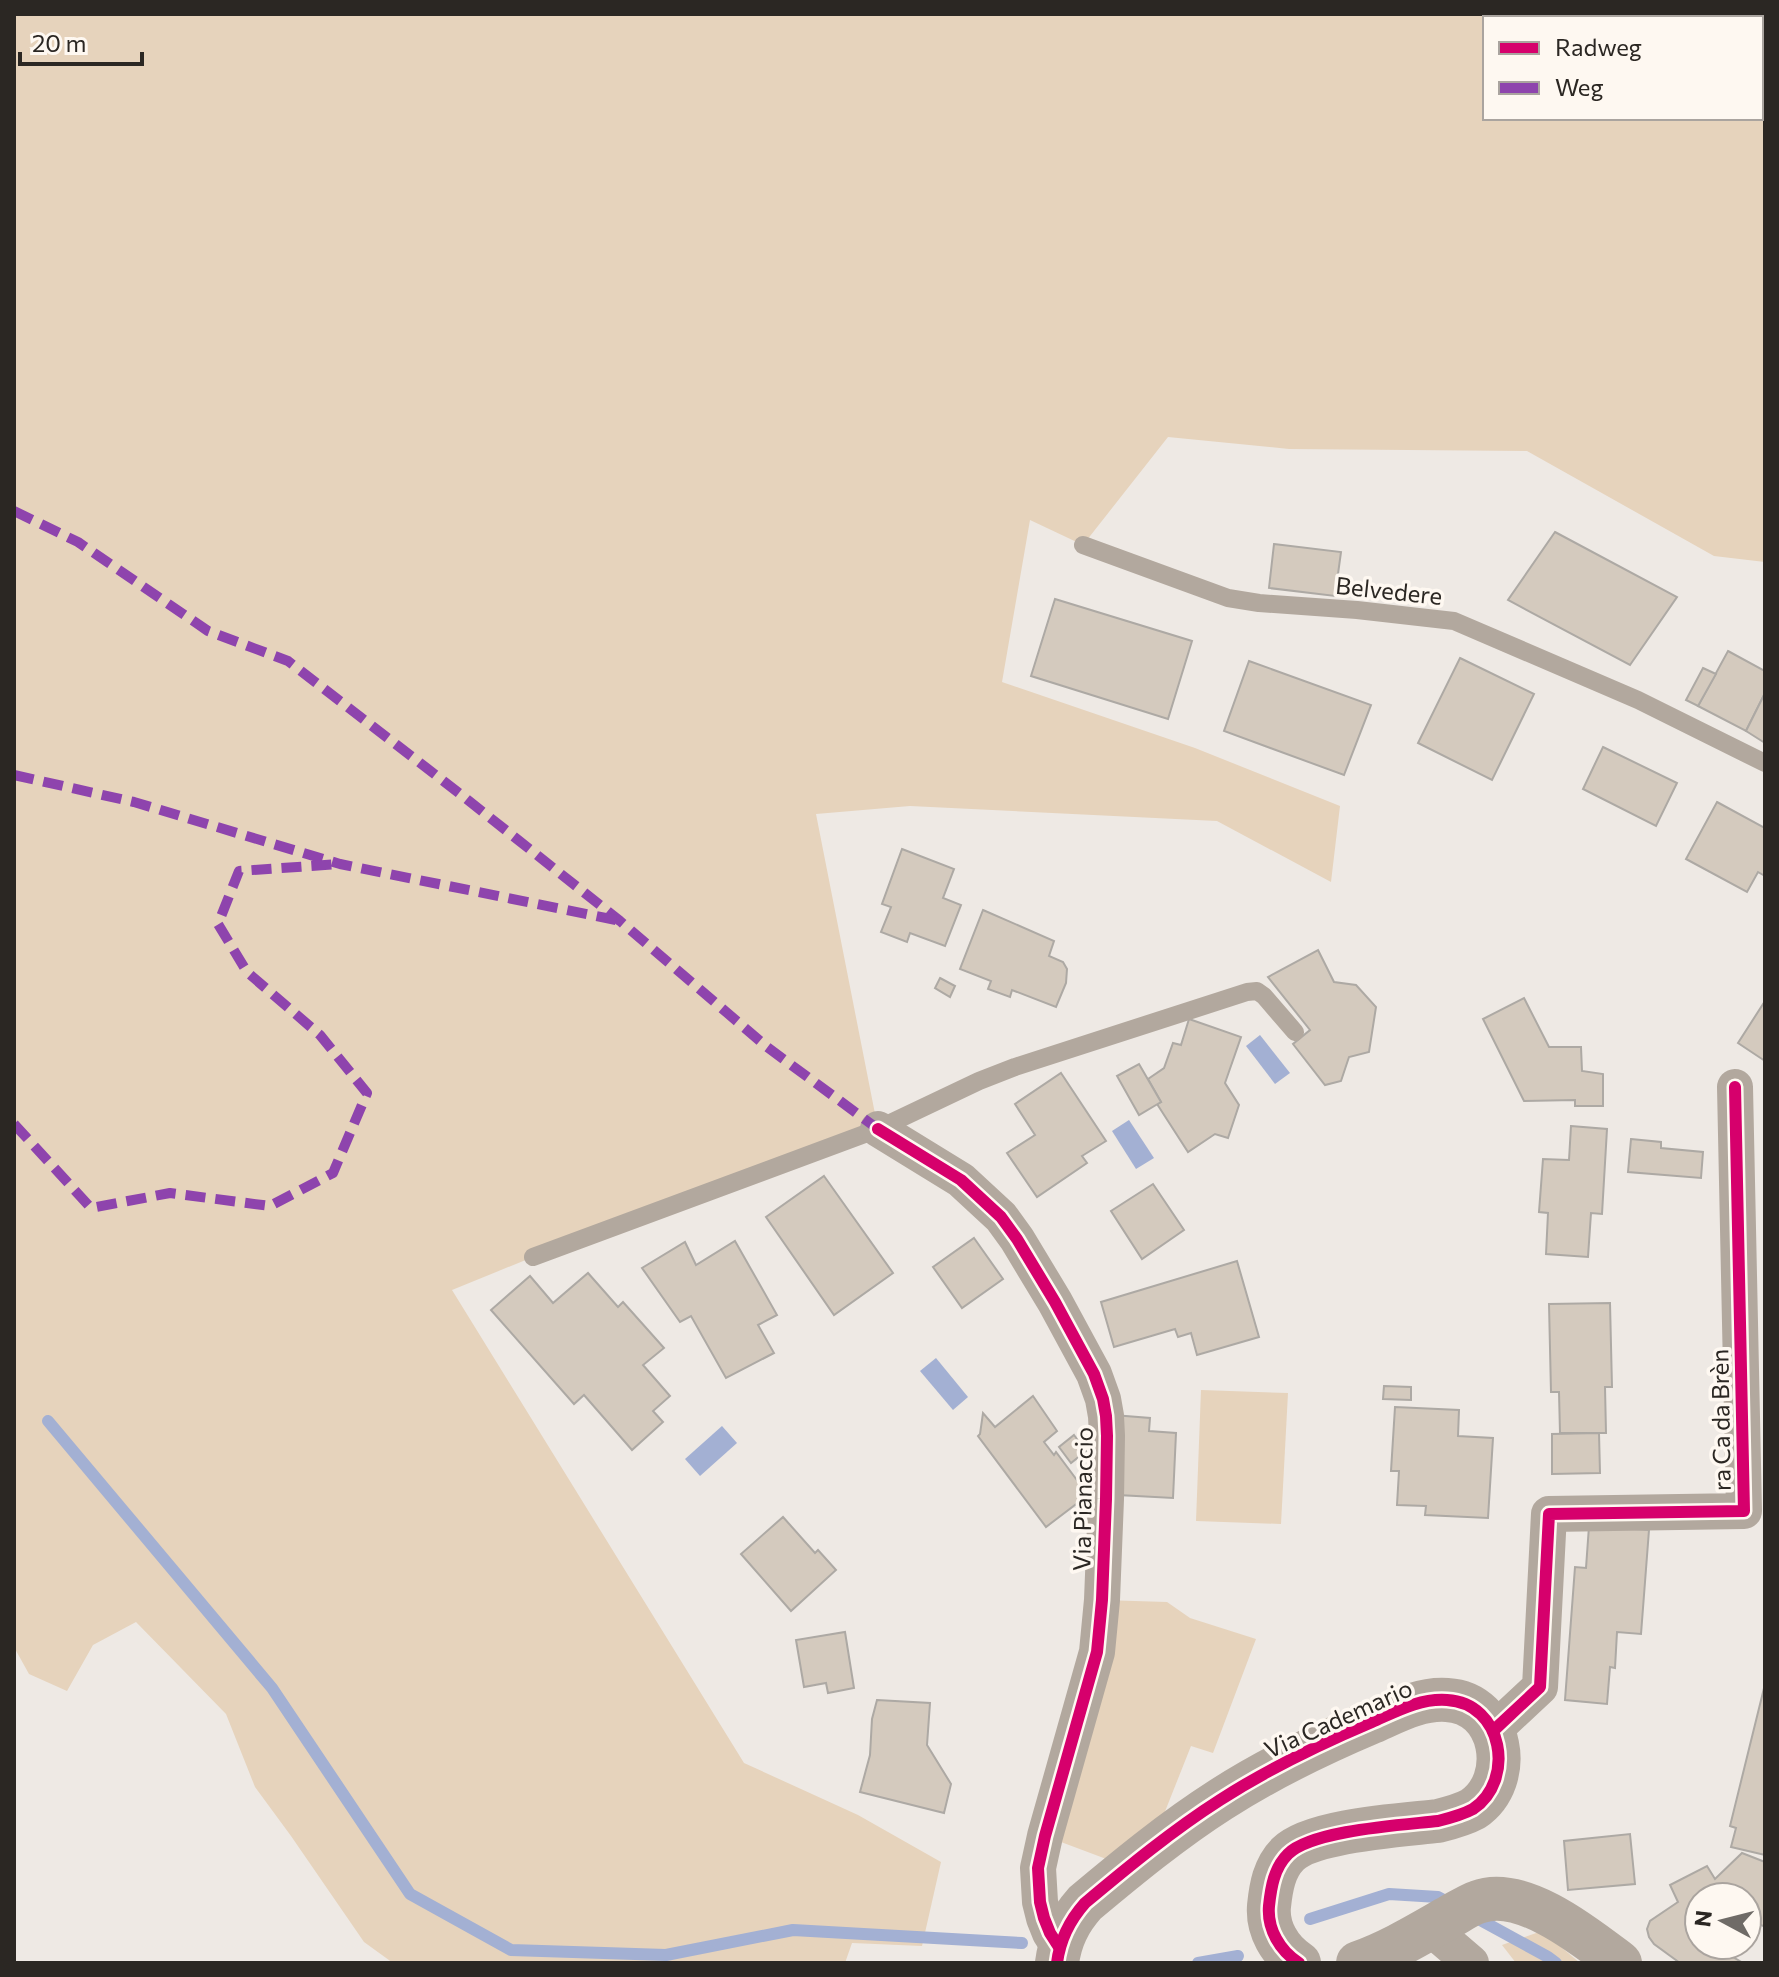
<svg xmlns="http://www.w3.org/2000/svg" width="1779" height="1977" viewBox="0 0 1779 1977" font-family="Commissioner,sans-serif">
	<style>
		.green { fill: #e6d3bc; fill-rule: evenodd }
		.water { fill: #a3b0d3 }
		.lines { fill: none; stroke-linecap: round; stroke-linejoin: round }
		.stream { stroke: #a3b0d3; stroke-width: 12 }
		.building { fill: #d4cabe; stroke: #ada9a4; stroke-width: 2 }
		.service { stroke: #b2a89e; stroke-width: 18 }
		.minor { stroke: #b2a89e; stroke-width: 36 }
		.tertiary { stroke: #b2a89e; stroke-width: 44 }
		.quiet { stroke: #8e44ad; stroke-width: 10; stroke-dasharray: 20 10; stroke-linecap: butt }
		.cycleway-casing { stroke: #fef8f1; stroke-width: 17 }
		.cycleway { stroke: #d6006c; stroke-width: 12 }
		.labels { text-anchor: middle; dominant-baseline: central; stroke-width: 7; stroke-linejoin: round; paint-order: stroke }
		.street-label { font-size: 24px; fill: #2b2723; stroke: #fef8f1 }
	</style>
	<rect width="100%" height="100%" fill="#eee9e4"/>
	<g class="green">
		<path d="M 14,14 L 1765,14 L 1765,562 L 1714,556 L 1527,451 L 1289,449 L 1168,437 L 1083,545 L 1030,520 L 1002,682 L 1195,748 L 1340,806 L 1331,882 L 1217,821 L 910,806 L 816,814 L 878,1129 L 533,1257 L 452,1290 L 744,1763 L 858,1815 L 941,1862 L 922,1946 L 852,1943 L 845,1963 L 393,1963 L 364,1942 L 291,1836 L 255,1787 L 226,1714 L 136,1622 L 93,1645 L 67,1691 L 29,1674 L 14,1647 ZM 1485,18 L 1761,18 L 1761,118 L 1485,118 Z"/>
		<path d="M 1201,1390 L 1288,1393 L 1281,1524 L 1196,1521 Z"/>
		<path d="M 1102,1600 L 1167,1602 L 1190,1618 L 1256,1639 L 1213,1753 L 1191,1746 L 1164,1814 L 1109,1860 L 1045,1836 Z"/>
		<path d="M 1542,1931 L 1580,1963 L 1516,1963 L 1502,1945 Z"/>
	</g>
	<g class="water">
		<path d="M 1260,1035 L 1290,1073 L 1275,1084 L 1246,1046 Z"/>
		<path d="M 1129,1120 L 1154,1158 L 1136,1169 L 1112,1131 Z"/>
		<path d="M 936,1358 L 968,1397 L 953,1410 L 920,1371 Z"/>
		<path d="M 722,1426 L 737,1443 L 700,1476 L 685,1459 Z"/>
	</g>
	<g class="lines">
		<g class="stream">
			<path d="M 48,1421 L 272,1688 L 410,1894 L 511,1950 L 666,1955 L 793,1930 L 1022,1943"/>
			<path d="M 1473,1916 L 1548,1957 L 1556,1963"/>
			<path d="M 1310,1919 L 1389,1894 L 1438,1897 L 1453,1905"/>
			<path d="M 1198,1963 L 1238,1956"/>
		</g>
	</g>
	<g class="building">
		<path d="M 1555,532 L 1677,597 L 1630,665 L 1508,600 Z"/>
		<path d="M 1274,544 L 1341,552 L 1335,596 L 1269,588 Z"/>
		<path d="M 1055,599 L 1192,641 L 1168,719 L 1031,676 Z"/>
		<path d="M 1728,651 L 1765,671 L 1765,693 L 1746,731 L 1698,706 Z"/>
		<path d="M 1460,658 L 1534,694 L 1492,780 L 1418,743 Z"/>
		<path d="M 1249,661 L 1371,705 L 1344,775 L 1224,731 Z"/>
		<path d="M 1703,668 L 1716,674 L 1698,706 L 1686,700 Z"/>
		<path d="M 1764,695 L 1765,695 L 1765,743 L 1746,731 Z"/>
		<path d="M 1603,747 L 1677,783 L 1656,826 L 1583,789 Z"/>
		<path d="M 1717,802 L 1765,828 L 1765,876 L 1758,872 L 1747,892 L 1686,859 Z"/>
		<path d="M 902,849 L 954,869 L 943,898 L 961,905 L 945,946 L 910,933 L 907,942 L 881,932 L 891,907 L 882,904 Z"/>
		<path d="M 983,910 L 1054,941 L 1049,956 L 1063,962 L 1067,969 L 1066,983 L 1056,1007 L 1012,990 L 1010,997 L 988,989 L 991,981 L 960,969 Z"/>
		<path d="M 1318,950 L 1334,982 L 1356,985 L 1376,1007 L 1369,1052 L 1349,1057 L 1341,1081 L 1325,1085 L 1293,1044 L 1310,1030 L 1268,977 Z"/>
		<path d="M 940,978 L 955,986 L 950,997 L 935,988 Z"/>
		<path d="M 1524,998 L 1549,1047 L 1581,1047 L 1582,1071 L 1603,1074 L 1603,1106 L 1575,1106 L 1575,1100 L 1524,1101 L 1483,1019 Z"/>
		<path d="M 1765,1001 L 1765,1061 L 1738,1043 Z"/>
		<path d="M 1189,1019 L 1241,1037 L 1225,1083 L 1239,1105 L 1228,1138 L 1215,1134 L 1188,1152 L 1157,1104 L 1161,1102 L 1148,1079 L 1164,1068 L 1173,1043 L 1181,1045 Z"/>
		<path d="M 1139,1064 L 1161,1102 L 1139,1115 L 1117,1076 Z"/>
		<path d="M 1061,1073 L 1106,1141 L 1082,1156 L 1087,1163 L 1037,1197 L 1007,1153 L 1035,1135 L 1015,1104 Z"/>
		<path d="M 1571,1126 L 1607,1129 L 1602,1214 L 1591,1213 L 1588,1257 L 1546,1254 L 1548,1213 L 1539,1212 L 1543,1159 L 1569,1160 Z"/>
		<path d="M 1631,1139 L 1661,1142 L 1661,1148 L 1703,1152 L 1701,1178 L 1628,1172 Z"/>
		<path d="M 824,1176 L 893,1273 L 834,1315 L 766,1217 Z"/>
		<path d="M 1153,1184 L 1184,1230 L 1142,1259 L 1111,1211 Z"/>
		<path d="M 974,1238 L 1003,1279 L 962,1308 L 933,1267 Z"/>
		<path d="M 735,1241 L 777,1315 L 758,1325 L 774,1353 L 726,1378 L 691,1316 L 680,1322 L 642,1268 L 685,1242 L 696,1265 Z"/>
		<path d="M 1237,1261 L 1259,1337 L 1197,1355 L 1191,1333 L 1178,1337 L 1175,1329 L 1114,1347 L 1101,1302 Z"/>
		<path d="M 588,1273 L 618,1307 L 623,1302 L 664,1348 L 643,1365 L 670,1396 L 653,1411 L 663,1422 L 632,1450 L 584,1395 L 574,1404 L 491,1310 L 530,1276 L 553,1303 Z"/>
		<path d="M 1610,1303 L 1612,1387 L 1605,1387 L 1606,1433 L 1560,1433 L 1559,1392 L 1551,1392 L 1549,1304 Z"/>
		<path d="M 1384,1386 L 1411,1387 L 1411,1400 L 1383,1399 Z"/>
		<path d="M 1033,1396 L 1057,1431 L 1044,1442 L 1054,1455 L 1056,1452 L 1088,1495 L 1046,1527 L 978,1436 L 980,1434 L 983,1413 L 995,1427 Z"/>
		<path d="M 1395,1407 L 1459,1410 L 1458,1436 L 1493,1438 L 1488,1518 L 1425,1515 L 1426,1506 L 1397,1505 L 1399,1471 L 1391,1471 Z"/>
		<path d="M 1113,1415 L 1150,1418 L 1149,1431 L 1176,1433 L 1173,1498 L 1118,1495 Z"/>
		<path d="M 1599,1433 L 1600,1473 L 1552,1474 L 1552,1434 Z"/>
		<path d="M 1074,1435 L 1086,1451 L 1071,1463 L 1059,1447 Z"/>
		<path d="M 783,1517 L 815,1553 L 818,1550 L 836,1570 L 791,1611 L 741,1554 Z"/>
		<path d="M 1589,1526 L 1649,1530 L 1641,1634 L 1617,1632 L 1615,1668 L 1610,1667 L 1607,1704 L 1565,1700 L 1575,1567 L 1586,1568 Z"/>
		<path d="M 845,1632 L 854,1688 L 828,1693 L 826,1683 L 804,1687 L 796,1640 Z"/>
		<path d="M 1765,1684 L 1765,1855 L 1731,1847 L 1736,1828 L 1730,1826 Z"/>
		<path d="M 877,1700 L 930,1703 L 927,1745 L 951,1784 L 944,1813 L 860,1792 L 870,1755 L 872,1719 Z"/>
		<path d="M 1630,1834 L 1635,1884 L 1568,1890 L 1564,1841 Z"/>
		<path d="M 1742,1853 L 1765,1862 L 1765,1927 L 1747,1918 L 1747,1897 L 1699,1897 L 1699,1945 L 1732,1945 L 1728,1954 L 1743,1963 L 1680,1963 L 1654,1944 L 1649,1937 L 1647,1929 L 1650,1921 L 1678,1902 L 1670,1885 L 1707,1866 L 1715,1879 Z"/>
	</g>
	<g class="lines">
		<g class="service">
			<path d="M 1083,545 L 1228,598 L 1259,603 L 1357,610 L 1454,621 L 1638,700 L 1765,763"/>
			<path d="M 533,1257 L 878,1129 L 979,1081 L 1015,1067 L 1247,992 L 1257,991 L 1264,996 L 1295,1032"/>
		</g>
		<g class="minor">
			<path d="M 878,1129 L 961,1180 L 1001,1217 L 1017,1239 L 1055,1302 L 1094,1374 L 1103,1399 L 1106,1416 L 1107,1436 L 1106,1499 L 1102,1600 L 1097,1652 L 1045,1836 L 1038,1868 L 1040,1902 L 1044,1918 L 1050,1933 L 1059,1947"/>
			<path d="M 1493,1731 L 1540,1687 L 1549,1514 L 1744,1511 L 1735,1087"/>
			<path d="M 1429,1927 L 1471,1963"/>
		</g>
		<g class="tertiary">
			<path d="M 1057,1963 C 1060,1939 1069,1921 1085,1903 C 1128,1867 1173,1830 1220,1800 C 1268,1769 1320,1744 1372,1722 C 1395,1712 1420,1698 1447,1700 C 1503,1703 1516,1780 1473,1809 C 1462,1815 1450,1818 1438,1821 C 1403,1825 1312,1830 1288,1854 C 1274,1868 1271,1887 1269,1906 C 1267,1929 1280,1951 1299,1963"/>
			<path d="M 1358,1963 C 1390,1952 1421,1933 1451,1916 C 1460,1911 1469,1905 1478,1902 C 1522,1885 1587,1938 1620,1963"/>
		</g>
		<g class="quiet">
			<path d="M 14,511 L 78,542 L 208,631 L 288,661 L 459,793 L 620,921 L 767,1047 L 878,1129"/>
			<path d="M 14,775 L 134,802 L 340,864 L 616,920"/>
			<path d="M 14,1124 L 91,1208 L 170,1193 L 270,1206 L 333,1173 L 367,1093 L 320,1035 L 247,972 L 218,924 L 239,871 L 340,864"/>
		</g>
		<defs>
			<g id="cycleway">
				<path d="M 878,1129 L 961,1180 L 1001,1217 L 1017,1239 L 1055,1302 L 1094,1374 L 1103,1399 L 1106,1416 L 1107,1436 L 1106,1499 L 1102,1600 L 1097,1652 L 1045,1836 L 1038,1868 L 1040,1902 L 1044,1918 L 1050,1933 L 1059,1947"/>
				<path d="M 1493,1731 L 1540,1687 L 1549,1514 L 1744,1511 L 1735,1087"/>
				<path d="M 1057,1963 C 1060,1939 1069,1921 1085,1903 C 1128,1867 1173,1830 1220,1800 C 1268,1769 1320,1744 1372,1722 C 1395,1712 1420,1698 1447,1700 C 1503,1703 1516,1780 1473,1809 C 1462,1815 1450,1818 1438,1821 C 1403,1825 1312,1830 1288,1854 C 1274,1868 1271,1887 1269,1906 C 1267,1929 1280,1951 1299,1963"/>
			</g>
		</defs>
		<use href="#cycleway" class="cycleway-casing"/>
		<use href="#cycleway" class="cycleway"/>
	</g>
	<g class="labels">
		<g class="street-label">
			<text transform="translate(1389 590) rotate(6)">Belvedere</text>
			<text transform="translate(1720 1420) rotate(-91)">ra Ca da Brèn</text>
			<text transform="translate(1082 1499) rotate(-89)">Via Pianaccio</text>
			<text transform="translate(1338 1718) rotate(-24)">Via Cademario</text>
		</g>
	</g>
	<rect width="1779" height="1977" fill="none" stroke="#2b2723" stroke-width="32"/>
	<rect x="1483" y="16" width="280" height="104" fill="#fef8f1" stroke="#aaa49f" stroke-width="2"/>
	<rect x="1499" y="42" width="40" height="12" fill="#d6006c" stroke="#aaa49f" stroke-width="2"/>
	<text x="1555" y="56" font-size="24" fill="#2b2723">Radweg</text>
	<rect x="1499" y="82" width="40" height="12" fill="#8e44ad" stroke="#aaa49f" stroke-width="2"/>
	<text x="1555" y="96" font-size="24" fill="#2b2723">Weg</text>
	<g transform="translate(1723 1921) rotate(277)"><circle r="38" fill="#fef8f1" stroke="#aaa49f" stroke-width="2"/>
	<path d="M0-6L14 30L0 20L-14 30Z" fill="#6f6b67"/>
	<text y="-12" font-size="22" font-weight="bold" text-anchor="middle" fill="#2b2723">N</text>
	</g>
	<path d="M20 52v12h122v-12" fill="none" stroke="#2b2723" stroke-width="4"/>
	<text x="32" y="52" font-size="24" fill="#2b2723" stroke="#fef8f1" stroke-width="6" paint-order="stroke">20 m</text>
</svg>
